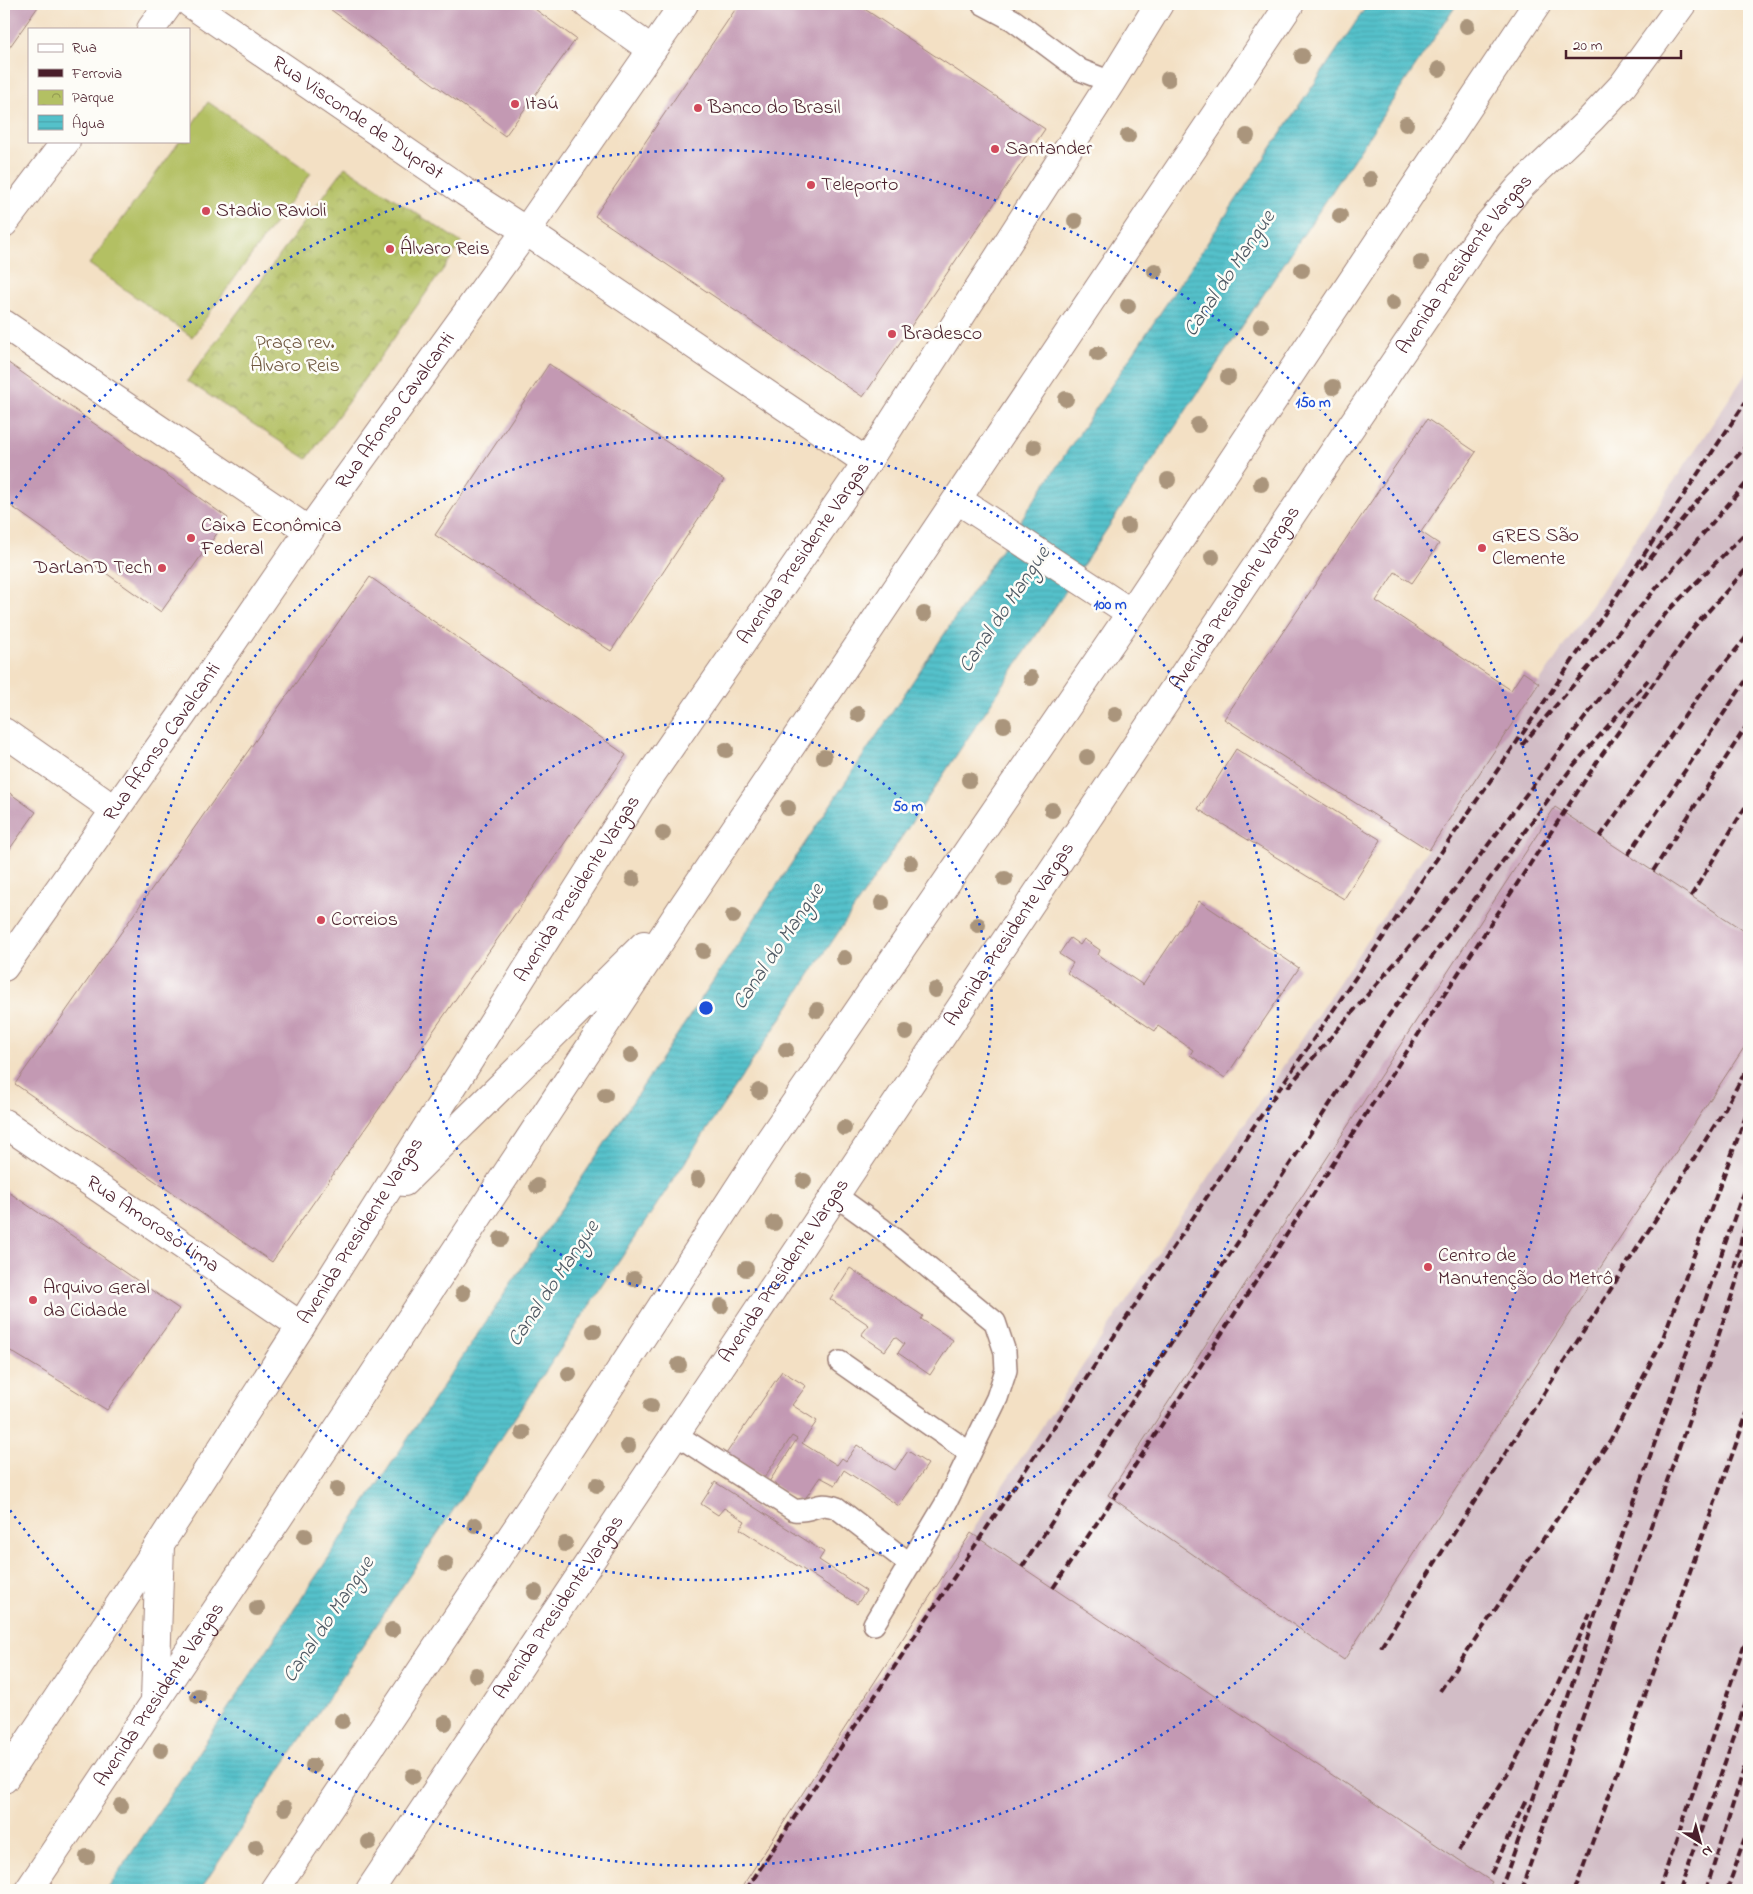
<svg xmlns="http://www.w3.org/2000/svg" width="1753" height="1894" viewBox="0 0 1753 1894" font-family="'Indie Flower',sans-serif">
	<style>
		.industrial { fill: #d2bdc6 }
		.park { fill: url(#park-crowns); stroke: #7e7047 }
		.pitch { fill: #b3c063; stroke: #7e7047 }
		.water { fill: url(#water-rules); stroke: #4f707a }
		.building { fill: #c399b3 }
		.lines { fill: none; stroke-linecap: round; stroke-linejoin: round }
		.lane-casing { stroke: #9e8078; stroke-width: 24 }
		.street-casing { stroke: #9e8078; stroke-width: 30 }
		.secondary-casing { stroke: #9e8078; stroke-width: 30 }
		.primary-casing { stroke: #9e8078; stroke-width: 30 }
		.lane { stroke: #fff; stroke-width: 21 }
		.street { stroke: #fff; stroke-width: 28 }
		.secondary { stroke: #fff; stroke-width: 28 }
		.primary { stroke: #fff; stroke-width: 28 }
		.rail { stroke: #4a1f2b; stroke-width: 4; stroke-dasharray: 8 4; stroke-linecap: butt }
		.tree { fill: #aa957b }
		.ring { fill: none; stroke: #1d4ed8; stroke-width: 2.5; stroke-dasharray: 2.5 5 }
		.poi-dot { fill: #d1495b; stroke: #fdfcf7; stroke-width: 2 }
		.labels { text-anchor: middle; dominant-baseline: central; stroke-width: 5; stroke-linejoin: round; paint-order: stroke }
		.poi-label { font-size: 20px; fill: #4a1f2b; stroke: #fdfcf7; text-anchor: start }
		.street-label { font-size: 20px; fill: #4a1f2b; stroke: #fdfcf7 }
		.park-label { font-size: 20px; fill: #6f573f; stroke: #fdfcf7 }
		.water-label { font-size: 21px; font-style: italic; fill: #4e5863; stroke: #fdfcf7 }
		.centre { fill: #1d4ed8; stroke: #fdfcf7; stroke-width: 2.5 }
		.ring-label { font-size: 15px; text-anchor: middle; font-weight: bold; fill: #1d4ed8; stroke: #fdfcf7; stroke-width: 5; stroke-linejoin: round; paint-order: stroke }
	</style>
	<defs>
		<pattern id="park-crowns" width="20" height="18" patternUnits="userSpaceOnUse" patternTransform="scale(1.25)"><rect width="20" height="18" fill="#b3c063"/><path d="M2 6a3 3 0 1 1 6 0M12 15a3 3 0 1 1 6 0" fill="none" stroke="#949b52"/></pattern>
		<pattern id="water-rules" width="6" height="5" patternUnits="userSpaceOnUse" patternTransform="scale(1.25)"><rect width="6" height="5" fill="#54c1ca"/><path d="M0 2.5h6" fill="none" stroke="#4ba5ae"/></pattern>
	</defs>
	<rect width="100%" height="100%" fill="#fdfcf7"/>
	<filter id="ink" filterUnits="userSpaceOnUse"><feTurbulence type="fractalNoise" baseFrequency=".02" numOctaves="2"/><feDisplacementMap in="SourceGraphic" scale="10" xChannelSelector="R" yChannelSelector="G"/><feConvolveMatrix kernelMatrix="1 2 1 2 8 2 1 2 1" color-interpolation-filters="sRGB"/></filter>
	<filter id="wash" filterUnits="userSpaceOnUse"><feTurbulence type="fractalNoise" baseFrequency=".0096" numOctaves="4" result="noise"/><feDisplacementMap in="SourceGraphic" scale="20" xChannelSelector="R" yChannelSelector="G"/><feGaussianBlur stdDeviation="1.12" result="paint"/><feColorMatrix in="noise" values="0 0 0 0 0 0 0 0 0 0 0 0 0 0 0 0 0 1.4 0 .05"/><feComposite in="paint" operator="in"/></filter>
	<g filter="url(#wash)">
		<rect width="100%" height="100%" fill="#f3e0c4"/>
		<path class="industrial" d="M 1749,369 L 1749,1890 L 740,1890 L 971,1533 Z"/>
		<path class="park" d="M 345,167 L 462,243 L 307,459 L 187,381 Z"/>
		<path class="pitch" d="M 208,102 L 311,173 L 192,337 L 89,264 L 180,141 L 189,141 L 189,129 Z"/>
		<path class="water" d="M 1368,4 L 1457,4 L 200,1890 L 107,1890 L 959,612 Z"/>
		<g id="blocks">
			<g class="building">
				<path d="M 4,4 L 40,4 L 4,55 Z"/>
				<path d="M 323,4 L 528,4 L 576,39 L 505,136 Z"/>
				<path d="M 739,4 L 857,4 L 1045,129 L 863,397 L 595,216 Z"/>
				<path d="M 7,362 L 228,518 L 161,612 L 4,501 L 4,367 Z"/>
				<path d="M 549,364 L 724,480 L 611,651 L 435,535 Z"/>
				<path d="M 1427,419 L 1476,452 L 1421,532 L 1439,544 L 1412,583 L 1395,572 L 1376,601 L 1511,690 L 1523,672 L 1539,683 L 1429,850 L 1224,719 Z"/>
				<path d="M 370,577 L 626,755 L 272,1262 L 15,1084 Z"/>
				<path d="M 1236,749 L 1381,840 L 1344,899 L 1198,809 Z"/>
				<path d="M 4,789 L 36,812 L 4,857 Z"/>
				<path d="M 1555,807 L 1749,934 L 1749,1040 L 1344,1660 L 1108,1495 Z"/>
				<path d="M 1199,901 L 1299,968 L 1225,1078 L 1190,1055 L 1193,1050 L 1158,1026 L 1155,1031 L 1067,973 L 1073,963 L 1059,954 L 1070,938 L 1080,945 L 1084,939 L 1100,950 L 1098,955 L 1143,985 Z"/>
				<path d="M 4,1189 L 179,1309 L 107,1410 L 4,1347 Z"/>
				<path d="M 850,1268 L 923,1316 L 921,1319 L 953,1340 L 930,1375 L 898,1353 L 904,1344 L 895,1337 L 885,1351 L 861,1335 L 869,1325 L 830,1299 Z"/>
				<path d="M 782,1371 L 806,1386 L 792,1405 L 817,1421 L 802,1443 L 837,1465 L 842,1458 L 846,1461 L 857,1445 L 895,1470 L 908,1451 L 928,1464 L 899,1506 L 844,1470 L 835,1485 L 820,1477 L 802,1503 L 769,1482 L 797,1439 L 792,1436 L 764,1478 L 726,1454 Z"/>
				<path d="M 715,1482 L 824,1552 L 819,1560 L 866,1591 L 857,1604 L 740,1529 L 745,1521 L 724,1508 L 718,1515 L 701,1504 Z"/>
				<path d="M 971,1533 L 1492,1882 L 1487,1890 L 740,1890 Z"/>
			</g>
		</g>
	</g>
	<g filter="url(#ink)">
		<use href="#blocks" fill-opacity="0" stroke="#9e8078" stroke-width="1"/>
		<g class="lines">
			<defs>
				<g id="lane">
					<path d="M 983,4 L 1013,20 L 1080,70 L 1111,82"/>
					<path d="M 835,1195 L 882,1229 L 995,1322 L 1005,1352 L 1006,1370 L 997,1398 L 945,1505 L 874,1624"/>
					<path d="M 840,1362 L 970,1453"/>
					<path d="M 675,1434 L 794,1510 C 814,1512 817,1500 837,1508 L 910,1564"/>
				</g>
				<g id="street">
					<path d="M 587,4 L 652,50"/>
					<path d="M 151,29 L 169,4"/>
					<path d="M 4,223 L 66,141"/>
					<path d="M 526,231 L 867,462"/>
					<path d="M 4,324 L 309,531"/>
					<path d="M 4,732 L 115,810"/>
					<path id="s1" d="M 4,1123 L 301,1326"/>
				</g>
				<g id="secondary">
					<path id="s2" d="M 191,4 L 465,192 L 526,231"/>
					<path id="s3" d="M 4,967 L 183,714 L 309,531 L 526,231 L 684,4"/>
					<path id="s4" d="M 370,1890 L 1243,586 L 1487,226 L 1521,186 L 1591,119 L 1623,85 L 1682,4"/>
				</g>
				<g id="primary">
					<path d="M 958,500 L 1131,613"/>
					<path d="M 404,1182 L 644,945"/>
					<path d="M 155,1700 L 160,1544"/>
					<path id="s5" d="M 4,1779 L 160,1544 L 301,1326 L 641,789 L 867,462 L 1111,82 L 1159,4"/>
					<path id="s6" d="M 29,1890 L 363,1391 L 684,905 L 1290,4"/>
					<path d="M 274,1890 L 534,1503 L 770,1140 L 1131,613 L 1537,4"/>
				</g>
			</defs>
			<use href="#lane" class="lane-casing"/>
			<use href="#street" class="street-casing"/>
			<use href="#secondary" class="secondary-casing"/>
			<use href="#primary" class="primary-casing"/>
			<use href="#lane" class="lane"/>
			<use href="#street" class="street"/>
			<use href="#secondary" class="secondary"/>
			<use href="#primary" class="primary"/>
			<g class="rail">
				<path d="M 1642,568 L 1694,505 L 1749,443"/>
				<path d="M 1522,745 L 1749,480"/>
				<path d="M 1600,837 L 1705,687 L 1749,634"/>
				<path d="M 1628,855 L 1749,676"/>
				<path d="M 1653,871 L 1749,722"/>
				<path d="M 1691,896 L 1749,801"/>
				<path d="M 1288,1087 L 1426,927 L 1556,755 L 1667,612 L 1749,529"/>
				<path d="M 1734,1268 L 1749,1210"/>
				<path d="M 1022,1567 L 1389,1015 L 1573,766 L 1648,680"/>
				<path d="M 1053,1588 L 1113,1499 L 1601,756 L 1694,627 L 1749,566"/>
				<path d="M 1381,1647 L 1659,1214 L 1723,1112 L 1749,1065"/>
				<path d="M 1440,1691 L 1611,1439 L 1661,1343 L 1749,1108"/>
				<path d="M 1459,1850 L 1511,1768 L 1557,1686 L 1590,1614"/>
				<path d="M 1491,1874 L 1526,1800"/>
				<path d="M 746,1890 L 1254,1126 L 1603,616 L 1749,397"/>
				<path d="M 1499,1890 L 1505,1878 L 1552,1745 L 1612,1564 L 1749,1176"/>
				<path d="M 1521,1890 L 1713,1352 L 1749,1244"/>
				<path d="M 1575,1890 L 1749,1408"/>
				<path d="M 1659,1890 L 1749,1631"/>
				<path d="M 1680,1890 L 1749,1694"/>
				<path d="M 1706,1890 L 1749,1753"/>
				<path d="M 1727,1890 L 1749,1829"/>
			</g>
		</g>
		<g class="tree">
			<circle cx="1467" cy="26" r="8"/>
			<circle cx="1302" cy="56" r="8"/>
			<circle cx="1439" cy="69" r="8"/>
			<circle cx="1168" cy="79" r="8"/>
			<circle cx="1406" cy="124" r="8"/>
			<circle cx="1128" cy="136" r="8"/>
			<circle cx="1247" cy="136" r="8"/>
			<circle cx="1370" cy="179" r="8"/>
			<circle cx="1340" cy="216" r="8"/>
			<circle cx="1075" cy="221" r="8"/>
			<circle cx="1421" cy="262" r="8"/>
			<circle cx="1302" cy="270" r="8"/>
			<circle cx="1155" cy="271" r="8"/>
			<circle cx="1393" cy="303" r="8"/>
			<circle cx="1128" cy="306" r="8"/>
			<circle cx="1261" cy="326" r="8"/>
			<circle cx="1098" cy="354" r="8"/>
			<circle cx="1228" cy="377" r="8"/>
			<circle cx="1333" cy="387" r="8"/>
			<circle cx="1066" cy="399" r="8"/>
			<circle cx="1198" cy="425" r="8"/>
			<circle cx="1034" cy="447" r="8"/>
			<circle cx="1168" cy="480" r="8"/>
			<circle cx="1261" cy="484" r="8"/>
			<circle cx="1128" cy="526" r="8"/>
			<circle cx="1212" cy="557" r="8"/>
			<circle cx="924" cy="614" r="8"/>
			<circle cx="1031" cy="678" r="8"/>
			<circle cx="858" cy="714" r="8"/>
			<circle cx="1115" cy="714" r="8"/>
			<circle cx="1004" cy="725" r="8"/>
			<circle cx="726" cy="750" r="8"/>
			<circle cx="824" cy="757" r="8"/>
			<circle cx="1087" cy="757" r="8"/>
			<circle cx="969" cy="780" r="8"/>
			<circle cx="788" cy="808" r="8"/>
			<circle cx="1052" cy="810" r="8"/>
			<circle cx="663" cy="833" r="8"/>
			<circle cx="911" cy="863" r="8"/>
			<circle cx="633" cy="879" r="8"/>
			<circle cx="1005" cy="879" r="8"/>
			<circle cx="882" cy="903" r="8"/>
			<circle cx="733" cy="916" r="8"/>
			<circle cx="978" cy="925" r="8"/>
			<circle cx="703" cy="951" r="8"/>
			<circle cx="844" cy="958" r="8"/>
			<circle cx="935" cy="990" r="8"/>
			<circle cx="817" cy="1010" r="8"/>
			<circle cx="906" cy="1032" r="8"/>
			<circle cx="786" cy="1050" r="8"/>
			<circle cx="631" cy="1055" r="8"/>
			<circle cx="759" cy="1091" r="8"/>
			<circle cx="605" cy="1095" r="8"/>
			<circle cx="844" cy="1128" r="8"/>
			<circle cx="698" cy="1179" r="8"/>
			<circle cx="804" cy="1181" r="8"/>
			<circle cx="537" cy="1186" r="8"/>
			<circle cx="774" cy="1223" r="8"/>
			<circle cx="501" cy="1239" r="8"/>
			<circle cx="746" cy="1269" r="8"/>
			<circle cx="634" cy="1279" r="8"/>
			<circle cx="463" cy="1293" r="8"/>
			<circle cx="721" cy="1306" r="8"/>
			<circle cx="594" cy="1331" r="8"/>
			<circle cx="679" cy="1365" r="8"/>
			<circle cx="569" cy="1374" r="8"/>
			<circle cx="651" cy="1406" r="8"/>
			<circle cx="523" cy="1433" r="8"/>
			<circle cx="628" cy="1446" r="8"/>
			<circle cx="597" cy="1485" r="8"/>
			<circle cx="337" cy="1489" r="8"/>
			<circle cx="475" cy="1525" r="8"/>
			<circle cx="305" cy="1536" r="8"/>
			<circle cx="565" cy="1544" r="8"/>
			<circle cx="446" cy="1564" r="8"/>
			<circle cx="535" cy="1592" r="8"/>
			<circle cx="257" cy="1608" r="8"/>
			<circle cx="392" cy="1630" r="8"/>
			<circle cx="476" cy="1675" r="8"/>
			<circle cx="198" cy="1696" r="8"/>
			<circle cx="342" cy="1721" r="8"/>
			<circle cx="445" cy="1723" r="8"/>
			<circle cx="161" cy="1750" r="8"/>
			<circle cx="313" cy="1766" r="8"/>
			<circle cx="413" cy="1776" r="8"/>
			<circle cx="121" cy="1806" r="8"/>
			<circle cx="285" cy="1808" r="8"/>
			<circle cx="369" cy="1842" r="8"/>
			<circle cx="256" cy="1847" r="8"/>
			<circle cx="87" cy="1857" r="8"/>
		</g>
	</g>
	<g class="ring">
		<circle cx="706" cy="1008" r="286"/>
		<circle cx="706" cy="1008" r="572"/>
		<path d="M7 510A858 858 0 1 1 7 1506"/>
	</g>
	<g class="poi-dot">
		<circle cx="515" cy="104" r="5"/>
		<circle cx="698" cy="108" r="5"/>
		<circle cx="995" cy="149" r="5"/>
		<circle cx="811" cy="185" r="5"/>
		<circle cx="206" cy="211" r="5"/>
		<circle cx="390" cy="249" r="5"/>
		<circle cx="892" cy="334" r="5"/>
		<circle cx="191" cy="538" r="5"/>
		<circle cx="1482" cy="548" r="5"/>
		<circle cx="162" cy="568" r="5"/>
		<circle cx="321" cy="920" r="5"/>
		<circle cx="1428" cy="1267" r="5"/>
		<circle cx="33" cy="1300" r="5"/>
	</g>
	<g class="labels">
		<g class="poi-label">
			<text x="525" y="104">Itaú</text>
			<text x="708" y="108">Banco do Brasil</text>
			<text x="1005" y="149">Santander</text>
			<text x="821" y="185">Teleporto</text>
			<text x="216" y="211">Stadio Ravioli</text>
			<text x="400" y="249">Álvaro Reis</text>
			<text x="902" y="334">Bradesco</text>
			<text x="201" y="526">Caixa Econômica<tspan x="201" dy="23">Federal</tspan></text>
			<text x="1492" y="536">GRES São<tspan x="1492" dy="23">Clemente</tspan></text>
			<text x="152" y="568" text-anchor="end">DarLanD Tech</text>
			<text x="331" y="920">Correios</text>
			<text x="1438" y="1256">Centro de<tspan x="1438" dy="23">Manutenção do Metrô</tspan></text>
			<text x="43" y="1288">Arquivo Geral<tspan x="43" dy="23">da Cidade</tspan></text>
		</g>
		<g class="street-label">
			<text stroke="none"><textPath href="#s2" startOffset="202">Rua Visconde de Duprat</textPath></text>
			<text stroke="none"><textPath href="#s4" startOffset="1960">Avenida Presidente Vargas</textPath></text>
			<text stroke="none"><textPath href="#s3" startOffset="680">Rua Afonso Cavalcanti</textPath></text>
			<text stroke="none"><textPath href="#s5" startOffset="1464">Avenida Presidente Vargas</textPath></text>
			<text stroke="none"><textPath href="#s4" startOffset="1555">Avenida Presidente Vargas</textPath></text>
			<text stroke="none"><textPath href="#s3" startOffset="275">Rua Afonso Cavalcanti</textPath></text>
			<text stroke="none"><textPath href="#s5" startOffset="1059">Avenida Presidente Vargas</textPath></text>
			<text stroke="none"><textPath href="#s4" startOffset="1150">Avenida Presidente Vargas</textPath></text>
			<text stroke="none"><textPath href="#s1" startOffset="180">Rua Amoroso Lima</textPath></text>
			<text stroke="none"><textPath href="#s5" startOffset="654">Avenida Presidente Vargas</textPath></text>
			<text stroke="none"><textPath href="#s4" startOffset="745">Avenida Presidente Vargas</textPath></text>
			<text stroke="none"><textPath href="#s4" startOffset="340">Avenida Presidente Vargas</textPath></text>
			<text stroke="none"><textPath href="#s6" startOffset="235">Avenida Presidente Vargas</textPath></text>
		</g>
		<g class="park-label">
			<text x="295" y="343">Praça rev.<tspan x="295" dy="23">Álvaro Reis</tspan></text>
		</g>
		<g class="water-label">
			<text transform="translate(1230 274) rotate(-56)">Canal do Mangue</text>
			<text transform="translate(1005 610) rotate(-56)">Canal do Mangue</text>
			<text transform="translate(779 947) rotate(-56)">Canal do Mangue</text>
			<text transform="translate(554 1284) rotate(-56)">Canal do Mangue</text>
			<text transform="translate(329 1620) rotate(-56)">Canal do Mangue</text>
		</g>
	</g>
	<circle cx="706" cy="1008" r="8" class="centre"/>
	<g class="ring-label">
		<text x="1313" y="407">150 m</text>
		<text x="1110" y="609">100 m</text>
		<text x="908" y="811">50 m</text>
	</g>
	<rect width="1753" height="1894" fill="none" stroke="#fdfcf7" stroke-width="20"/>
	<rect x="28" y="28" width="162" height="115" fill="#fdfcf7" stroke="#b5a4a5"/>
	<rect x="38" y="44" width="25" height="8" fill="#ffffff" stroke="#b5a4a5"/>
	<text x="72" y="52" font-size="15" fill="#4a1f2b">Rua</text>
	<rect x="38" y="69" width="25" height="8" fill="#4a1f2b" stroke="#b5a4a5"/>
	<text x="72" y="78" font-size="15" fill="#4a1f2b">Ferrovia</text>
	<rect x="38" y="90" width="25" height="15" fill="url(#park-crowns)" stroke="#b5a4a5"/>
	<text x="72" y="102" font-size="15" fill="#4a1f2b">Parque</text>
	<rect x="38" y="115" width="25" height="15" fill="url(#water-rules)" stroke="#b5a4a5"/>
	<text x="72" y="128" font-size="15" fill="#4a1f2b">Água</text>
	<g transform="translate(1700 1842) rotate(143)" stroke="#fdfcf7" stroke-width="4" paint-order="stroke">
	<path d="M0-4L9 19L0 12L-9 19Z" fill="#4a1f2b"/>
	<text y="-8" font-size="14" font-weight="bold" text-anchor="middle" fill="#4a1f2b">N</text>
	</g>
	<path d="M1566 50v8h115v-8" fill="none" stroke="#4a1f2b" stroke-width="2.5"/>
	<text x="1573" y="50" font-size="15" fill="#4a1f2b" stroke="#fdfcf7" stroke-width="4" paint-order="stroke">20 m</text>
</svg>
